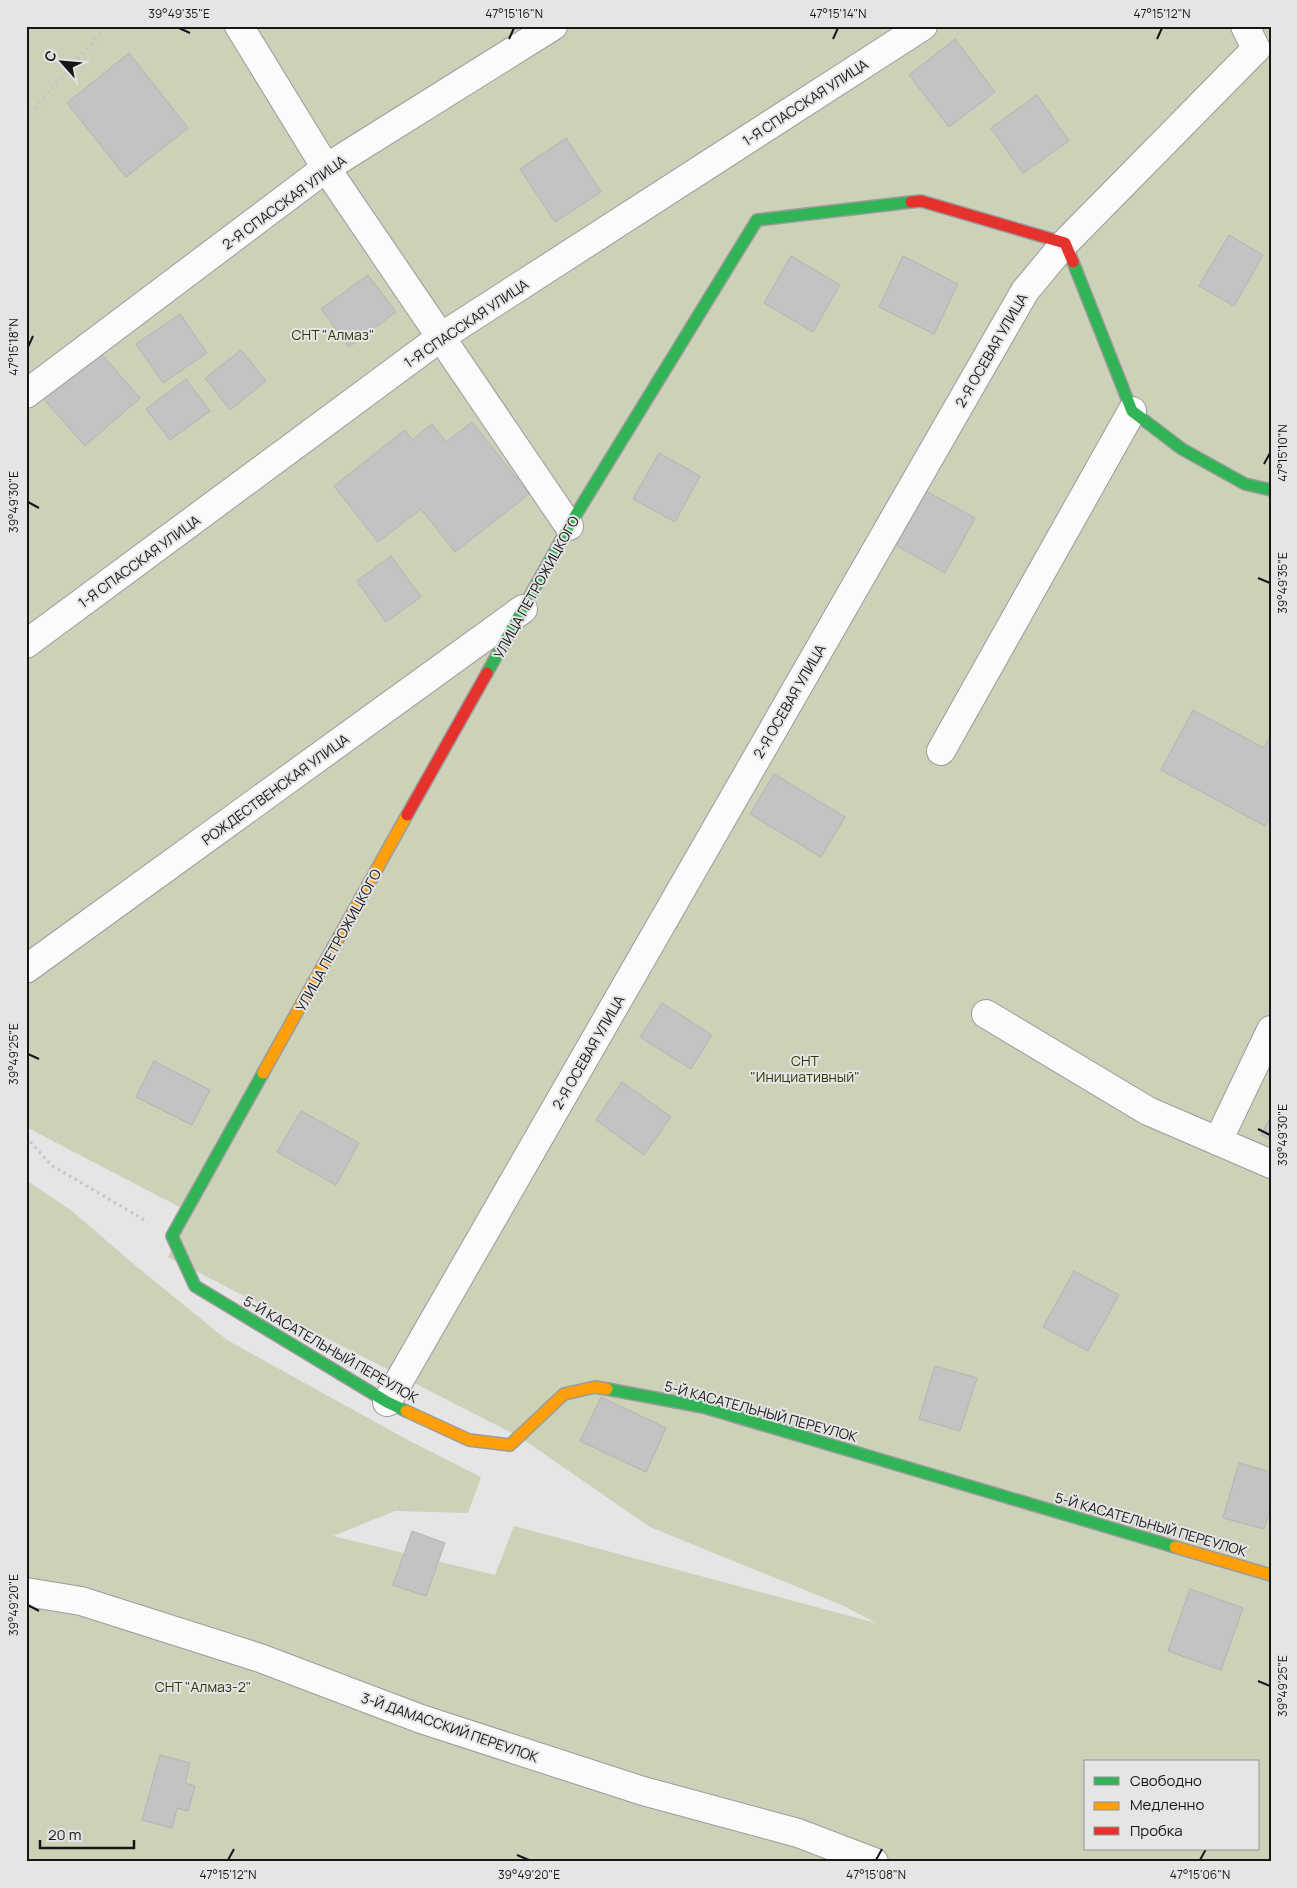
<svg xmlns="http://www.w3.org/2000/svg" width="1297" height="1888" viewBox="0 0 1297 1888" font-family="Manrope,sans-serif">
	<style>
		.green { fill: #ccd2b8; fill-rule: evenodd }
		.building { fill: #c3c3c4; stroke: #b3b3b3 }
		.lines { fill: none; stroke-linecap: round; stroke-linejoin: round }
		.street-casing { stroke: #9b9b9c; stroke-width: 30 }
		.fast-casing { stroke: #9b9b9c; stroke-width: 14 }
		.slow-casing { stroke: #9b9b9c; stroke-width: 14 }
		.jam-casing { stroke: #9b9b9c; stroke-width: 14 }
		.path { stroke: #c5c5c5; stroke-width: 3; stroke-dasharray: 2.5 4; stroke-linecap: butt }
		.street { stroke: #fbfbfb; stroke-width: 28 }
		.fast { stroke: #30b455; stroke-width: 11 }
		.slow { stroke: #ff9f0a; stroke-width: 11 }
		.jam { stroke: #e5322d; stroke-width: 11 }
		.ticks { fill: none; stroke: #161617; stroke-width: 2 }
		.labels { text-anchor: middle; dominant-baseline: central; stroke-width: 4; stroke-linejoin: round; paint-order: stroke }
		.street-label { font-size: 14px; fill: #161617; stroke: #e5e5e6 }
		.park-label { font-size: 14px; fill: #303905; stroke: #e5e5e6 }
		.neatline { fill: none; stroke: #161617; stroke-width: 2 }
		.ticks-label { font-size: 12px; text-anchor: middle; fill: #161617 }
	</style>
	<rect width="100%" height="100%" fill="#e5e5e6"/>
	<path class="green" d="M 26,26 L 1271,26 L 1271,1862 L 26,1862 L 26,1180 L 72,1211 L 136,1266 L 227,1340 L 406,1439 L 481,1477 L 468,1513 L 395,1511 L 333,1536 L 495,1575 L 514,1526 L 876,1623 L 844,1606 L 650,1527 L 518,1436 L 168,1257 L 189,1212 L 26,1127 ZM 1086,1762 L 1258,1762 L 1258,1849 L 1086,1849 Z"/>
	<g class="building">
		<path d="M 955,39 L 995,92 L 949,127 L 909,75 Z"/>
		<path d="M 129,53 L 188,128 L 126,177 L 67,103 Z"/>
		<path d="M 1037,95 L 1069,141 L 1023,173 L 991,128 Z"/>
		<path d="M 566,138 L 601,192 L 555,222 L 520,169 Z"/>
		<path d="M 1229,235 L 1263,255 L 1234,306 L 1199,286 Z"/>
		<path d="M 791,256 L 840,285 L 813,332 L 764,303 Z"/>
		<path d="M 903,256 L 958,284 L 934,334 L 879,307 Z"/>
		<path d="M 368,275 L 396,312 L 349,347 L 321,309 Z"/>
		<path d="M 180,314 L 207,353 L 163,383 L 136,344 Z"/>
		<path d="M 97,349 L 140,398 L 85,446 L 42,397 Z"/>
		<path d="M 241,350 L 266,381 L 230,410 L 205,378 Z"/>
		<path d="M 186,379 L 210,411 L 170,440 L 146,409 Z"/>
		<path d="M 472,422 L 529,494 L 455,552 L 421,509 L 378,542 L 334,486 L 405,430 L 412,440 L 432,424 L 446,442 Z"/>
		<path d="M 659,453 L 700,476 L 675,522 L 633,499 Z"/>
		<path d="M 922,489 L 975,518 L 945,573 L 892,543 Z"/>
		<path d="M 391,556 L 421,597 L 386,622 L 357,581 Z"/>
		<path d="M 1193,710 L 1264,748 L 1271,735 L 1271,816 L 1265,826 L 1161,770 Z"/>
		<path d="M 774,774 L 845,817 L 821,857 L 750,814 Z"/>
		<path d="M 662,1003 L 712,1035 L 691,1069 L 640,1037 Z"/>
		<path d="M 154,1061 L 210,1090 L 192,1125 L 136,1097 Z"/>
		<path d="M 622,1082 L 671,1117 L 644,1155 L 596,1120 Z"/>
		<path d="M 301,1111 L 359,1143 L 336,1185 L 277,1152 Z"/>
		<path d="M 1271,1116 L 1271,1140 L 1261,1135 Z"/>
		<path d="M 1074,1271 L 1119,1295 L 1088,1351 L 1043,1327 Z"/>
		<path d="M 935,1366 L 977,1378 L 960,1431 L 919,1419 Z"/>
		<path d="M 601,1397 L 666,1428 L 646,1472 L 580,1441 Z"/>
		<path d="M 1239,1463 L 1271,1472 L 1271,1506 L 1264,1529 L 1223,1518 Z"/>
		<path d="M 412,1531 L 445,1543 L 426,1596 L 393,1585 Z"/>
		<path d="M 1190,1589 L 1243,1608 L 1221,1670 L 1168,1651 Z"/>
		<path d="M 160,1755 L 190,1763 L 185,1783 L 195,1786 L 188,1811 L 177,1808 L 172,1828 L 142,1820 Z"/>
	</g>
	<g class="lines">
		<defs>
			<g id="street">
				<path d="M 239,26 L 326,168 L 569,526"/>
				<path d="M 1245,26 L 1256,49"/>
				<path d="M 26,394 L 326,168 L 553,26"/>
				<path d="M 26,644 L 441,337 L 923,26"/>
				<path d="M 941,751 L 1132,411"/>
				<path d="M 26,969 L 523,609"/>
				<path d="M 986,1014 L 1148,1111 L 1271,1164"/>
				<path d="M 1218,1141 L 1271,1030"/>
				<path d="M 387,1402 L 1025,291 L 1065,243 L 1256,49"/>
				<path d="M 26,1592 L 81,1601 L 260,1658 L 421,1719 L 643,1791 L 798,1833 L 874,1862"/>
			</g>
			<g id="fast">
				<path d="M 1073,262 L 1132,411 L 1182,449 L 1245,484 L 1271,490"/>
				<path d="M 487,673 L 569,526 L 757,220 L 911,202"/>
				<path d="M 263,1073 L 172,1236 L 195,1286 L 387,1402 L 406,1411"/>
				<path d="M 607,1389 L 703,1407 L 1175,1547"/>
			</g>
			<g id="slow">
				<path d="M 263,1073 L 407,815"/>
				<path d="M 406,1411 L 469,1440 L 510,1445 L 564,1394 L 595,1387 L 607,1389"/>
				<path d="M 1175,1547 L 1271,1575"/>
			</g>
			<g id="jam">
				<path d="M 911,202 L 921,201 L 1065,243 L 1073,262"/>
				<path d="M 407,815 L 487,673"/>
			</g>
		</defs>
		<use href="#street" class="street-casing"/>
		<use href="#fast" class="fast-casing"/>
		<use href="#slow" class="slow-casing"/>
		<use href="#jam" class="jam-casing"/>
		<g class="path">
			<path d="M 26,118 L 107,26"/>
			<path d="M 26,1137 L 51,1165 L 148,1222"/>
		</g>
		<use href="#street" class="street"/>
		<use href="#fast" class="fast"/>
		<use href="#slow" class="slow"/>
		<use href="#jam" class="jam"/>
	</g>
	<path class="ticks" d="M 179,28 L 190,33M 509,39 L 514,28M 833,39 L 838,28M 1157,39 L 1162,28M 28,347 L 33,336M 1264,464 L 1270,453M 28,502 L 39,508M 1258,578 L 1270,583M 28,1054 L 39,1059M 1258,1129 L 1270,1135M 28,1605 L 39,1611M 1258,1681 L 1270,1686M 517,1855 L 529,1860M 228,1860 L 234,1849M 876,1860 L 882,1849M 1200,1860 L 1206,1849"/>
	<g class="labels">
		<g class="street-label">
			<text transform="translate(805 102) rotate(-33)">1-Я СПАССКАЯ УЛИЦА</text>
			<text transform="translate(284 202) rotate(-36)">2-Я СПАССКАЯ УЛИЦА</text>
			<text transform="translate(466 323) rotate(-34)">1-Я СПАССКАЯ УЛИЦА</text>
			<text transform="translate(991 350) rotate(-60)">2-Я ОСЕВАЯ УЛИЦА</text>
			<text transform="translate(139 561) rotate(-36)">1-Я СПАССКАЯ УЛИЦА</text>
			<text transform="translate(536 587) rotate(-61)">УЛИЦА ПЕТРОЖИЦКОГО</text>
			<text transform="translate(789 701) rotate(-60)">2-Я ОСЕВАЯ УЛИЦА</text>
			<text transform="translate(275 789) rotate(-36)">РОЖДЕСТВЕНСКАЯ УЛИЦА</text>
			<text transform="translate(338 940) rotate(-61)">УЛИЦА ПЕТРОЖИЦКОГО</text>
			<text transform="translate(588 1052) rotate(-60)">2-Я ОСЕВАЯ УЛИЦА</text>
			<text transform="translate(331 1349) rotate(30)">5-Й КАСАТЕЛЬНЫЙ ПЕРЕУЛОК</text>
			<text transform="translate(761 1411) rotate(15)">5-Й КАСАТЕЛЬНЫЙ ПЕРЕУЛОК</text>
			<text transform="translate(1151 1524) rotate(16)">5-Й КАСАТЕЛЬНЫЙ ПЕРЕУЛОК</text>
			<text transform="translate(450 1727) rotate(19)">3-Й ДАМАССКИЙ ПЕРЕУЛОК</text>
		</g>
		<g class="park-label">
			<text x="333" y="334">СНТ "Алмаз"</text>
			<text x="805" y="1060">СНТ<tspan x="805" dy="16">"Инициативный"</tspan></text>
			<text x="203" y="1686">СНТ "Алмаз-2"</text>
		</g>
	</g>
	<rect width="1297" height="1888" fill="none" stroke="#e5e5e6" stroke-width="55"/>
	<rect x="1084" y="1760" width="175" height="90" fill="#e5e5e6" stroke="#929293"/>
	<rect x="1094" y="1777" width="25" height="8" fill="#30b455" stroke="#929293"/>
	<text x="1130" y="1786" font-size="15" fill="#161617">Свободно</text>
	<rect x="1094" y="1802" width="25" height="8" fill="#ff9f0a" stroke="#929293"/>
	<text x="1130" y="1810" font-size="15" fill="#161617">Медленно</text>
	<rect x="1094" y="1827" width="25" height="8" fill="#e5322d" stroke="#929293"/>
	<text x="1130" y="1836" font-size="15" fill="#161617">Пробка</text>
	<g transform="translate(62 62) rotate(297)" stroke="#e5e5e6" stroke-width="4" paint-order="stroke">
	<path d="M0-4L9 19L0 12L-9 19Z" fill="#161617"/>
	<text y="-8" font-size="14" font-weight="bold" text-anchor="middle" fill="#161617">С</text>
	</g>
	<path d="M40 1840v8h94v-8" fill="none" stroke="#161617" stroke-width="2.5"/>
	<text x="48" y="1840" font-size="15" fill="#161617" stroke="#e5e5e6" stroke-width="4" paint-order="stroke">20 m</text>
	<rect x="28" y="28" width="1242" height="1832" class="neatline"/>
	<g class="ticks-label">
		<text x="179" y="18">39°49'35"E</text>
		<text x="514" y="18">47°15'16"N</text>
		<text x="838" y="18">47°15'14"N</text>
		<text x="1162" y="18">47°15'12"N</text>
		<text transform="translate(14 347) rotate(-90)" y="4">47°15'18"N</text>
		<text transform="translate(1283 453) rotate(-90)" y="4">47°15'10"N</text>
		<text transform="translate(14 502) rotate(-90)" y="4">39°49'30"E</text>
		<text transform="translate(1283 583) rotate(-90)" y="4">39°49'35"E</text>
		<text transform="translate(14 1054) rotate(-90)" y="4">39°49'25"E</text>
		<text transform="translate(1283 1135) rotate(-90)" y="4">39°49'30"E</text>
		<text transform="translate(14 1605) rotate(-90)" y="4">39°49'20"E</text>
		<text transform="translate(1283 1686) rotate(-90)" y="4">39°49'25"E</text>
		<text x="228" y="1879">47°15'12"N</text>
		<text x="529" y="1879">39°49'20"E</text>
		<text x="876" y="1879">47°15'08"N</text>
		<text x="1200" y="1879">47°15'06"N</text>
	</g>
</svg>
